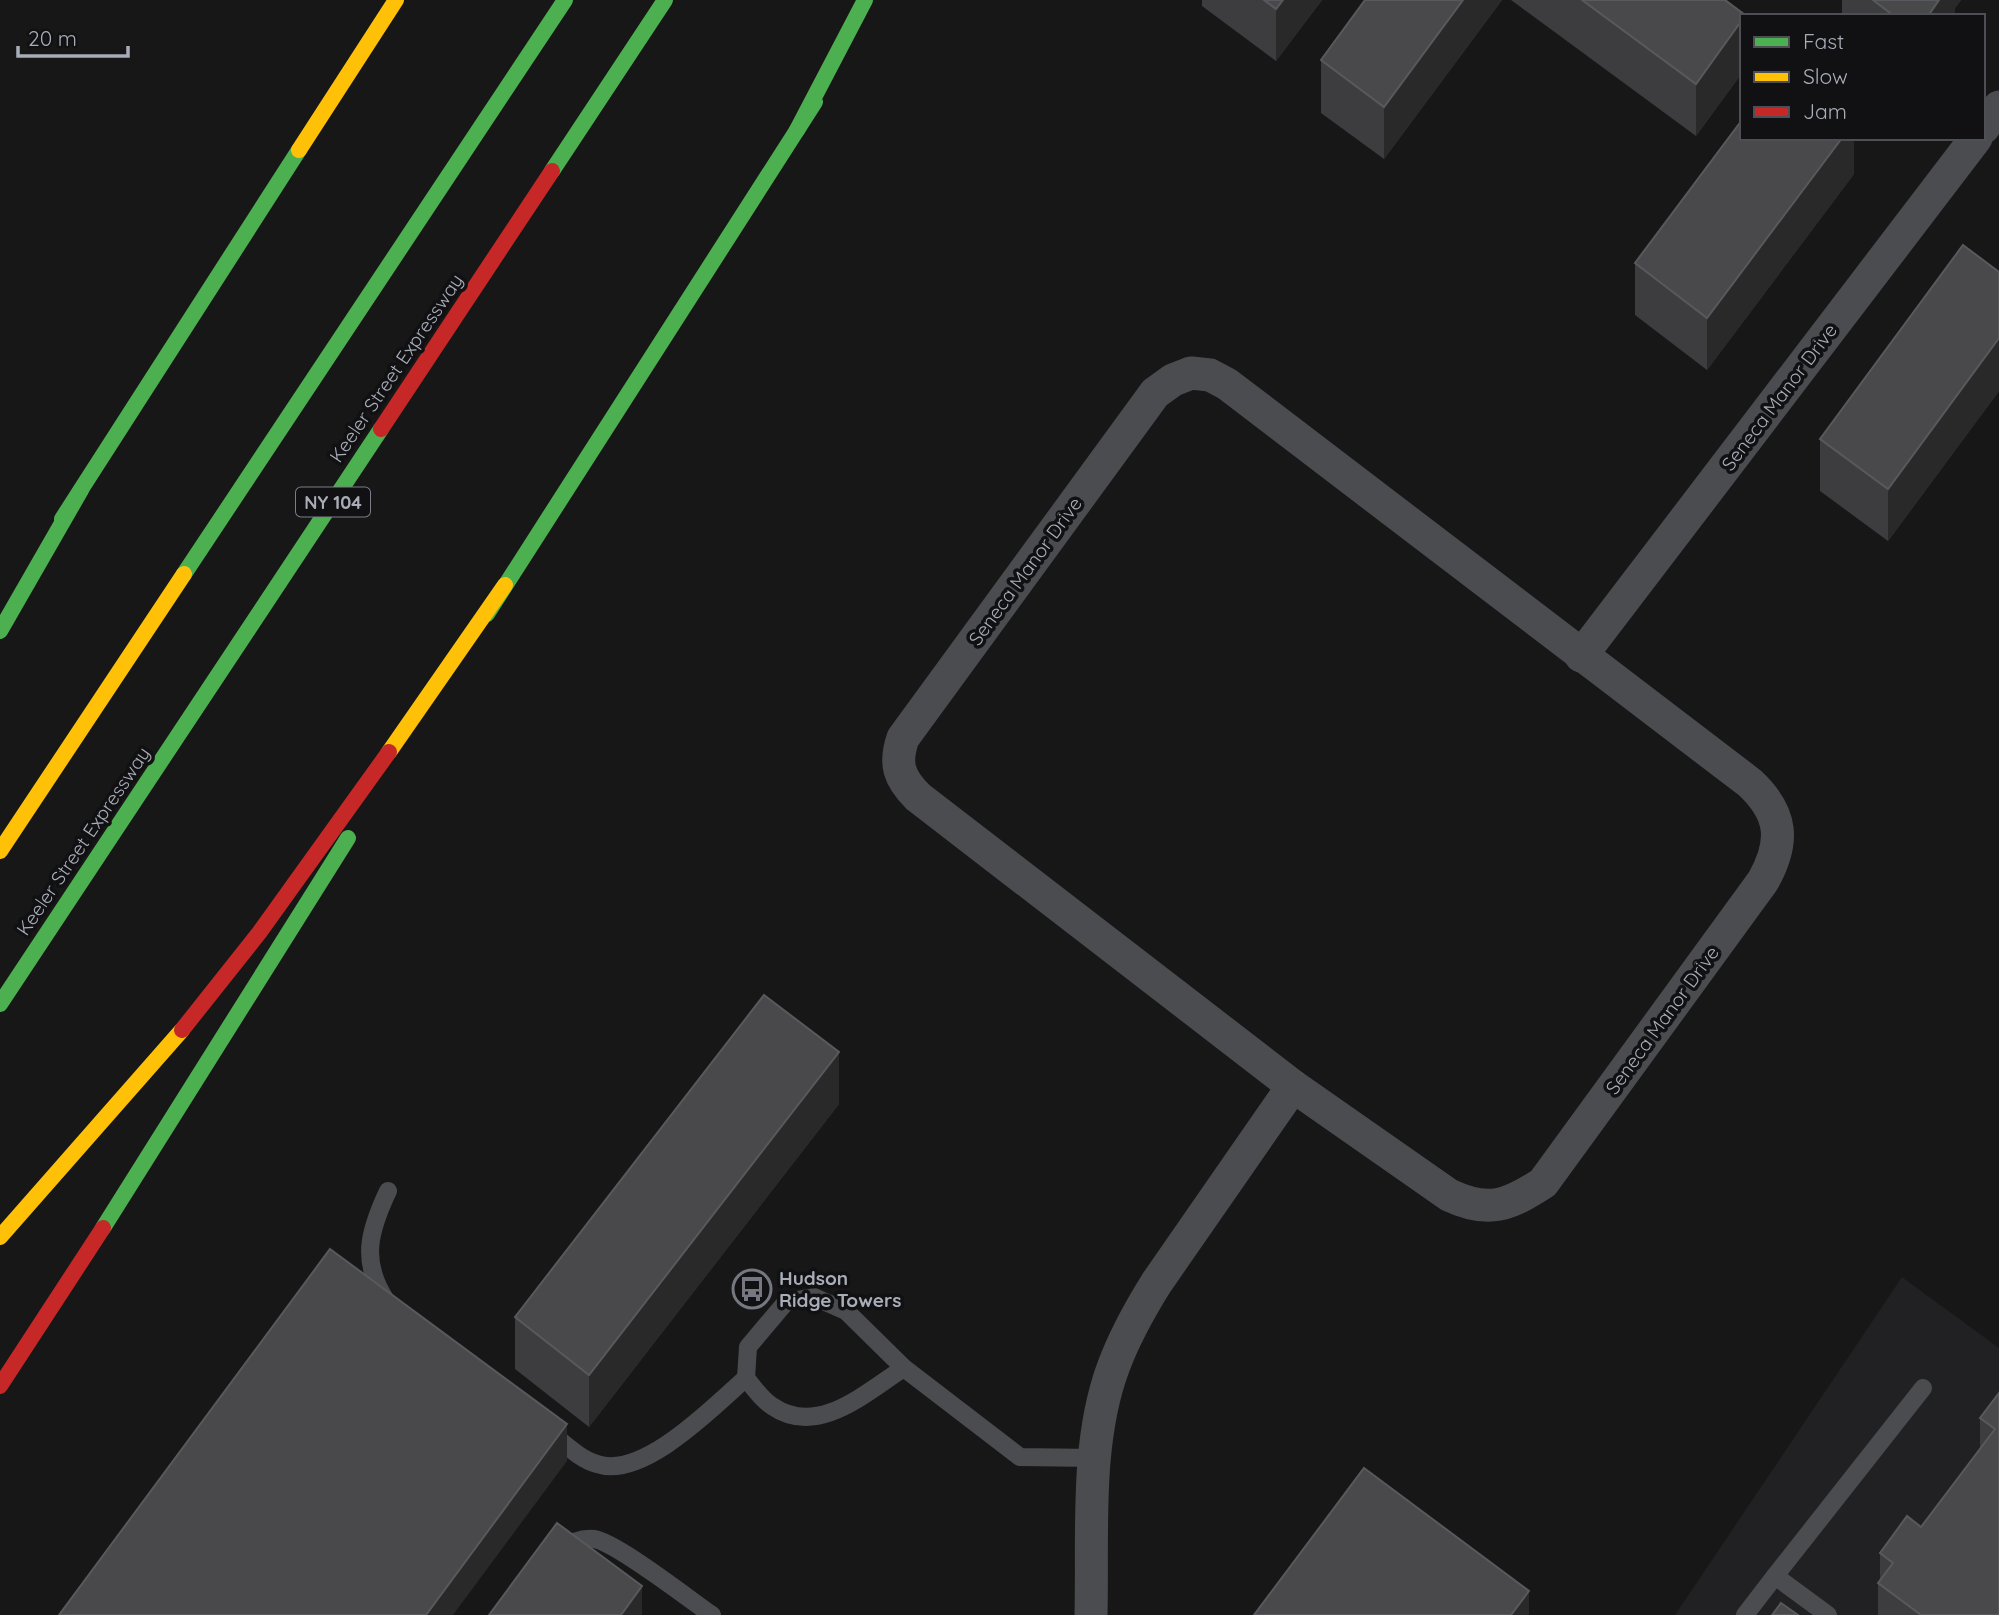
<svg xmlns="http://www.w3.org/2000/svg" width="1999" height="1615" viewBox="0 0 1999 1615" font-family="Quicksand,sans-serif">
	<style>
		.built { fill: #212123 }
		.lines { fill: none; stroke-linecap: round; stroke-linejoin: round }
		.lane { stroke: #4b4c50; stroke-width: 18 }
		.street { stroke: #4b4c50; stroke-width: 33 }
		.fast { stroke: #4caf50; stroke-width: 16 }
		.slow { stroke: #ffc107; stroke-width: 16 }
		.jam { stroke: #c62828; stroke-width: 16 }
		.wall { fill: #3d3d3f }
		.shaded-wall { fill: #29292a }
		.building { fill: #49494c; stroke: #58595d; stroke-width: 2 }
		.labels { text-anchor: middle; dominant-baseline: central; stroke-width: 7; stroke-linejoin: round; paint-order: stroke }
		.shield { fill: #111113; stroke: #7b7e86; stroke-width: 2 }
		.shield-label { font-size: 18px; font-weight: bold; fill: #a8adb8 }
		.street-label { font-size: 19px; fill: #a8adb8; stroke: #111113 }
		.poi-label { font-size: 19px; font-weight: bold; fill: #a8adb8; stroke: #111113; text-anchor: start }
	</style>
	<rect width="100%" height="100%" fill="#171717"/>
	<path class="built" d="M 1902,1277 L 1999,1348 L 1999,1615 L 1675,1615 Z"/>
	<g class="lines">
		<g class="lane">
			<path d="M 387,1302 C 360,1262 369,1231 388,1191"/>
			<path d="M 904,1368 C 866,1392 818,1438 772,1406 C 762,1400 753,1387 746,1378 L 748,1347 L 786,1302 L 814,1297 L 846,1311 L 904,1368 L 1020,1457 L 1095,1458"/>
			<path d="M 548,1431 C 563,1442 579,1459 597,1464 C 643,1480 714,1406 746,1378"/>
			<path d="M 560,1552 C 568,1542 582,1538 594,1539 C 616,1542 690,1600 712,1615"/>
			<path d="M 1745,1615 L 1775,1576"/>
			<path d="M 1828,1615 L 1775,1576 L 1923,1388"/>
		</g>
		<g class="street">
			<path d="M 1983,128 L 1999,107"/>
			<path d="M 1191,373 L 1210,375 L 1227,384 L 1750,783 C 1783,814 1785,842 1763,881 L 1543,1183 C 1509,1205 1489,1214 1449,1195 L 1293,1086 L 918,797 C 899,778 894,764 903,738 L 1155,393 L 1173,380 Z"/>
			<path d="M 1581,656 L 1976,138"/>
			<path d="M 1091,1615 C 1093,1536 1085,1444 1113,1368 C 1124,1338 1140,1309 1157,1282 L 1293,1086"/>
		</g>
		<g class="fast">
			<path d="M 797,130 L 865,0"/>
			<path d="M 552,171 L 665,0"/>
			<path d="M 62,519 L 299,150"/>
			<path d="M 184,574 L 565,0"/>
			<path d="M 487,614 L 815,102"/>
			<path d="M 0,631 L 81,490"/>
			<path d="M 0,1004 L 381,429"/>
			<path d="M 103,1228 L 348,838"/>
		</g>
		<g class="slow">
			<path d="M 299,150 L 396,0"/>
			<path d="M 389,752 L 505,585"/>
			<path d="M 0,851 L 184,574"/>
			<path d="M 0,1237 L 182,1030"/>
		</g>
		<g class="jam">
			<path d="M 381,429 L 552,171"/>
			<path d="M 182,1030 L 259,933 L 389,752"/>
			<path d="M 0,1386 L 103,1228"/>
		</g>
	</g>
	<g class="wall">
		<path d="M 1202,0 L 1322,0 L 1276,61 L 1202,6 Z"/>
		<path d="M 1365,0 L 1502,0 L 1384,159 L 1321,113 L 1321,60 Z"/>
		<path d="M 1511,0 L 1725,0 L 1742,16 L 1742,73 L 1696,136 Z"/>
		<path d="M 1842,0 L 1961,0 L 1955,8 L 1955,16 L 1842,16 Z"/>
		<path d="M 1854,138 L 1854,174 L 1707,370 L 1635,315 L 1635,263 Z"/>
		<path d="M 1999,272 L 1999,391 L 1888,541 L 1820,491 L 1820,439 Z"/>
		<path d="M 839,1104 L 589,1427 L 515,1369 L 515,1317 Z"/>
		<path d="M 1999,1393 L 1999,1615 L 1878,1615 L 1878,1583 L 1880,1580 L 1880,1553 L 1921,1527 L 1980,1449 L 1980,1418 Z"/>
	</g>
	<g class="shaded-wall">
		<path d="M 1283,0 L 1322,0 L 1276,61 L 1276,9 Z"/>
		<path d="M 1463,0 L 1502,0 L 1384,159 L 1384,107 Z"/>
		<path d="M 1939,0 L 1961,0 L 1955,8 L 1955,16 L 1928,16 Z"/>
		<path d="M 1742,20 L 1742,73 L 1696,136 L 1696,84 Z"/>
		<path d="M 1842,138 L 1854,138 L 1854,174 L 1707,370 L 1707,318 Z"/>
		<path d="M 1999,338 L 1999,391 L 1888,541 L 1888,489 Z"/>
		<path d="M 839,1052 L 839,1104 L 589,1427 L 589,1375 Z"/>
		<path d="M 567,1424 L 567,1461 L 453,1615 L 426,1615 Z"/>
		<path d="M 642,1586 L 642,1615 L 621,1615 Z"/>
		<path d="M 1529,1591 L 1529,1615 L 1511,1615 Z"/>
	</g>
	<g class="building">
		<path d="M 1264,0 L 1283,0 L 1276,9 Z"/>
		<path d="M 1365,0 L 1463,0 L 1384,107 L 1321,60 Z"/>
		<path d="M 1582,0 L 1725,0 L 1745,15 L 1742,16 L 1742,20 L 1696,84 Z"/>
		<path d="M 1873,0 L 1939,0 L 1928,16 L 1894,16 Z"/>
		<path d="M 1742,120 L 1742,138 L 1842,138 L 1707,318 L 1635,263 Z"/>
		<path d="M 1963,245 L 1999,272 L 1999,338 L 1888,489 L 1820,439 Z"/>
		<path d="M 764,995 L 839,1052 L 589,1375 L 515,1317 Z"/>
		<path d="M 330,1249 L 567,1424 L 426,1615 L 59,1615 Z"/>
		<path d="M 1999,1393 L 1999,1615 L 1921,1615 L 1878,1583 L 1893,1563 L 1880,1553 L 1907,1516 L 1921,1527 L 1995,1429 L 1980,1418 Z"/>
		<path d="M 1364,1468 L 1529,1591 L 1511,1615 L 1254,1615 Z"/>
		<path d="M 557,1523 L 642,1586 L 621,1615 L 489,1615 Z"/>
		<path d="M 1781,1603 L 1798,1615 L 1772,1615 Z"/>
	</g>
	<defs>
		<symbol id="bus-ring" viewBox="-11 -11 22 22"><circle r="9.5" fill="#111113" stroke="#757880" stroke-width="1.5"/><path d="M-5-6H5V4H4V6H2V4H-2V6H-4V4H-5ZM-3.5-4V0h7V-4ZM-3.5 1.2v1.5H-2V1.2ZM2 1.2v1.5H3.5V1.2Z" fill="#757880"/></symbol>
	</defs>
	<g fill-rule="evenodd">
		<use href="#bus-ring" x="730" y="1267" width="44" height="44"/>
	</g>
	<g class="labels">
		<rect class="shield" x="296" y="487.5" width="74" height="29" rx="5"/>
		<g class="shield-label">
			<text x="333" y="502">NY 104</text>
		</g>
		<g class="street-label">
			<text transform="translate(396 368) rotate(-56)">Keeler Street Expressway</text>
			<text transform="translate(1779 397) rotate(-53)">Seneca Manor Drive</text>
			<text transform="translate(1025 571) rotate(-54)">Seneca Manor Drive</text>
			<text transform="translate(83 841) rotate(-56)">Keeler Street Expressway</text>
			<text transform="translate(1662 1020) rotate(-54)">Seneca Manor Drive</text>
		</g>
		<g class="poi-label">
			<text x="779" y="1278">Hudson<tspan x="779" dy="22">Ridge Towers</tspan></text>
		</g>
	</g>
	<rect x="1740" y="14" width="245" height="126" fill="#111113" stroke="#4d4f55" stroke-width="2"/>
	<rect x="1754" y="37" width="35" height="10" fill="#4caf50" stroke="#4d4f55" stroke-width="2"/>
	<text x="1803" y="49" font-size="21" fill="#a8adb8">Fast</text>
	<rect x="1754" y="72" width="35" height="10" fill="#ffc107" stroke="#4d4f55" stroke-width="2"/>
	<text x="1803" y="84" font-size="21" fill="#a8adb8">Slow</text>
	<rect x="1754" y="107" width="35" height="10" fill="#c62828" stroke="#4d4f55" stroke-width="2"/>
	<text x="1803" y="119" font-size="21" fill="#a8adb8">Jam</text>
	<path d="M18 46v10h110v-10" fill="none" stroke="#a8adb8" stroke-width="3.5"/>
	<text x="28" y="46" font-size="21" fill="#a8adb8" stroke="#111113" stroke-width="5" paint-order="stroke">20 m</text>
</svg>
